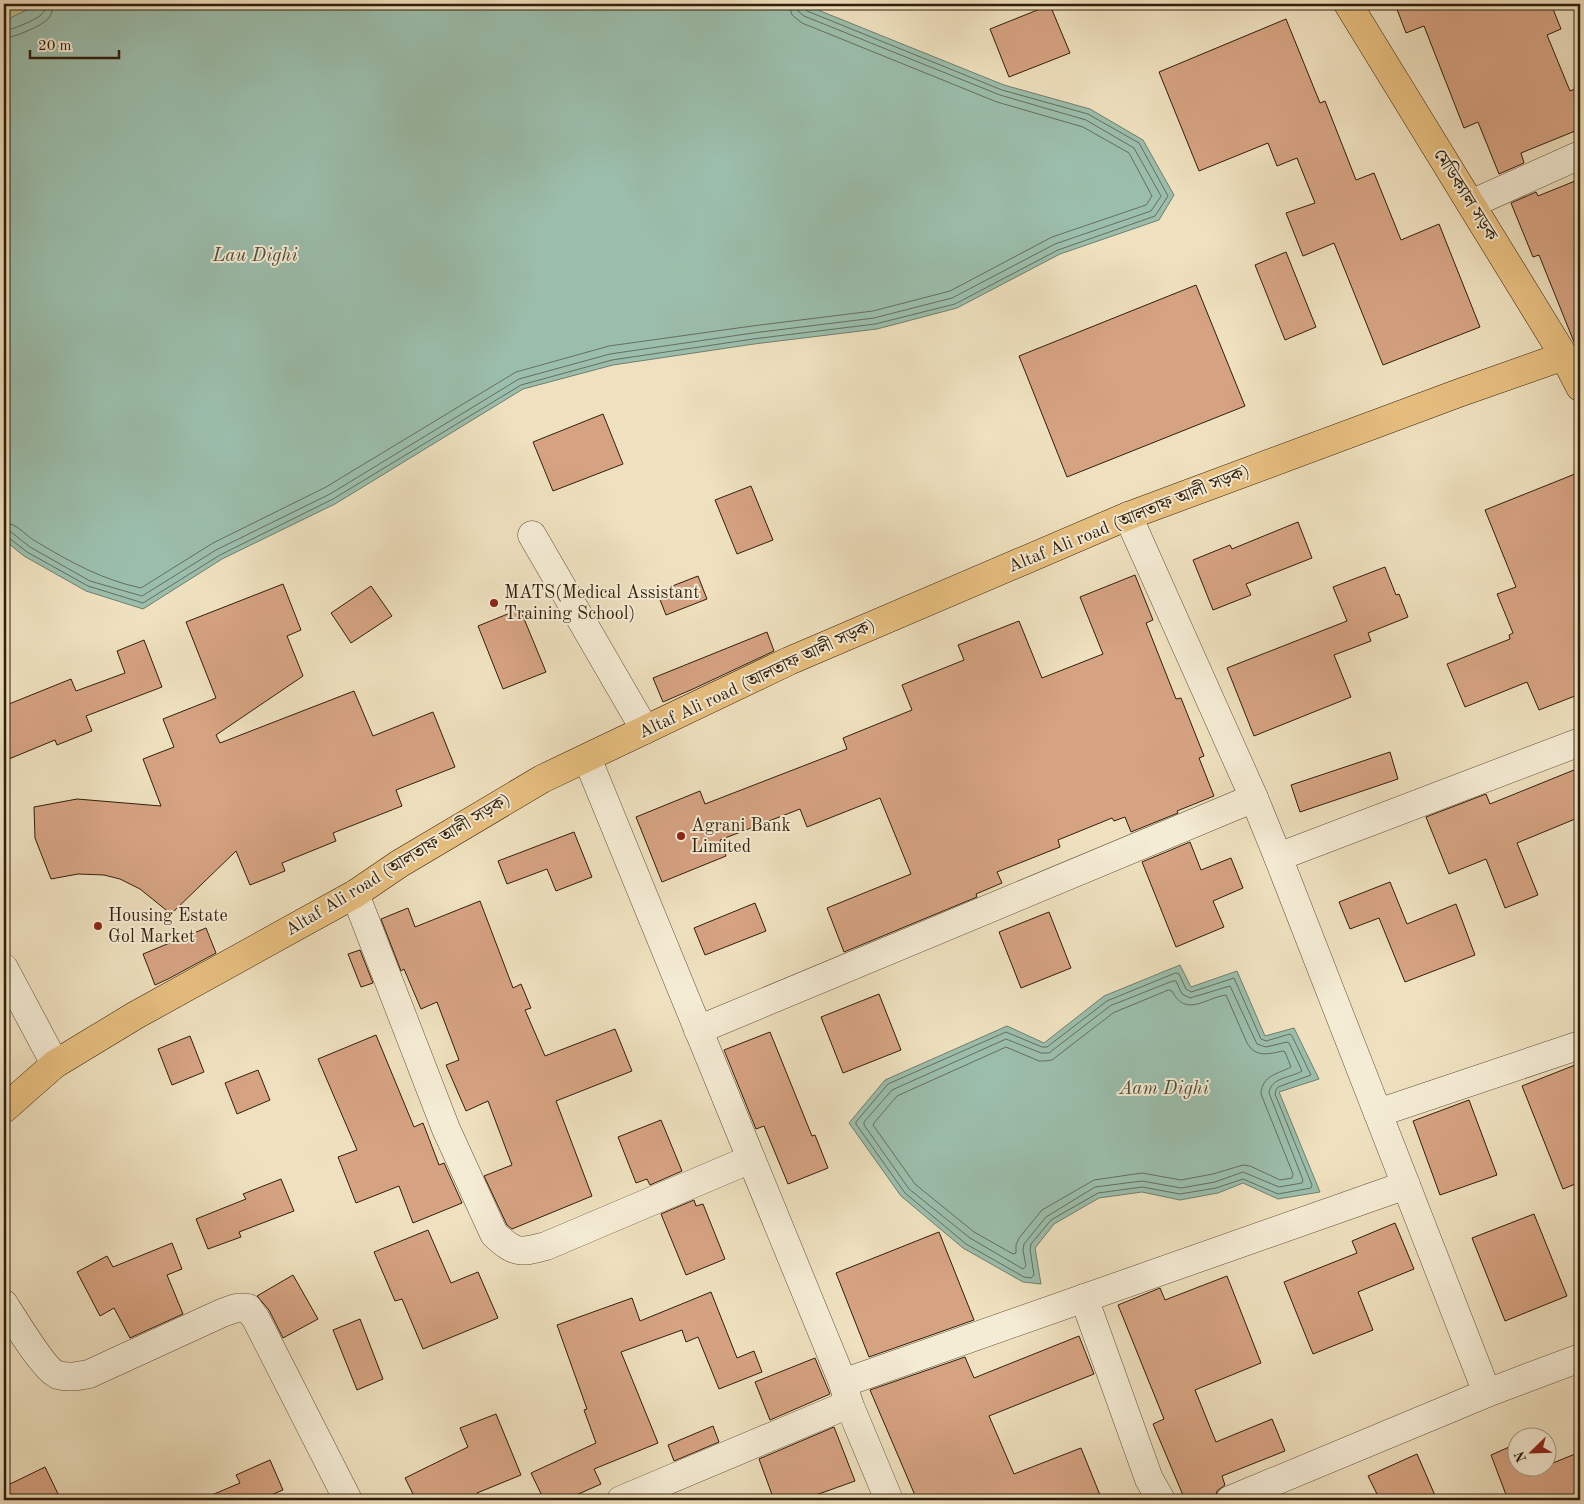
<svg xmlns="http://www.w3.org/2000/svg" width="1584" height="1504" viewBox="0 0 1584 1504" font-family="'Old Standard TT','Noto Serif Bengali',serif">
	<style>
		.green { fill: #bec28f; stroke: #78704d }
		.water { fill: #9bbeac; stroke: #717e6c }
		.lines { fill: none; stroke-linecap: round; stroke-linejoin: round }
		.shore { stroke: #666e5c; stroke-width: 1 }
		.building { fill: #d6a382; stroke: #311e0b }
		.minor-casing { stroke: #604f38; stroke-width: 29 }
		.major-casing { stroke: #311e0b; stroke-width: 29 }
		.minor { stroke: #f5ecd5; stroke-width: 28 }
		.major { stroke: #e8c080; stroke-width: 28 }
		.poi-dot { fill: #8f2418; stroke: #f5ecd5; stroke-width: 2 }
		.labels { text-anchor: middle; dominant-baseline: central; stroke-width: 4; stroke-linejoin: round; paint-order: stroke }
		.street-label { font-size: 18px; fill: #311e0b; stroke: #f5ecd5 }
		.poi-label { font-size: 18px; fill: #311e0b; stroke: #f5ecd5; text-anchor: start }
		.water-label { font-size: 19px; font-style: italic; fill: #514e3b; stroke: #f5ecd5 }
	</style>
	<rect width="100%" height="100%" fill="#efe1bf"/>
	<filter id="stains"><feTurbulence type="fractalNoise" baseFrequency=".004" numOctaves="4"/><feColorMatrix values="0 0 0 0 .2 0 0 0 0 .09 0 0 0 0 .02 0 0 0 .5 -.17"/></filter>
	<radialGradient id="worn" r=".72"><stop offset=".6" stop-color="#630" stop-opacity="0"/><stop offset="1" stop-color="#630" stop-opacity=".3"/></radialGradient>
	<path class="green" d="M 4,4 L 28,4 L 30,8 L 4,24 Z"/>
	<g class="water">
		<path d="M 39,4 L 803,4 L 1004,85 L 1090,109 L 1143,140 L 1174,195 L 1159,220 L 1060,254 L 957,308 L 877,329 L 754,344 L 613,365 L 523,389 L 335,504 L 222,559 L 143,609 L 86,591 L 24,556 L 4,540 L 4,21 Z"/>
		<path d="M 1180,965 L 1191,987 L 1237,971 L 1265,1036 L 1294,1028 L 1319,1079 L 1279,1092 L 1320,1192 L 1278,1199 L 1243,1183 L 1218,1193 L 1180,1200 L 1142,1192 L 1099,1198 L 1054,1224 L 1035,1248 L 1041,1284 L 1023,1282 L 963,1248 L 901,1196 L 849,1123 L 885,1080 L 1007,1026 L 1044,1043 L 1104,996 Z"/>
	</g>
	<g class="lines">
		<g class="shore">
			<path d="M 4,31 C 12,30 35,20 41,15 C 45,12 45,8 46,4"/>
			<path d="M 4,38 C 14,38 41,26 48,19 C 52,14 53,9 53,4"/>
			<path d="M 4,523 C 18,523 25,536 37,542 C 70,562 103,580 141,588 L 213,543 L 326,487 L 516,372 L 609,346 L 752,326 L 873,311 L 950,291 L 1052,237 L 1146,205 L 1152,196 L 1129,153 L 1083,127 L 997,102 L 802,23 L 792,15 L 789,4"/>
			<path d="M 4,530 L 11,532 L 30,547 L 90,581 L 142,596 L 216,550 L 330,494 L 519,379 L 610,354 L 753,333 L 874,318 L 952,298 L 1055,244 L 1151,211 L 1161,196 L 1134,148 L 1086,120 L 1000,95 L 804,16 L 798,11 L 797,4"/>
			<path d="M 4,537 L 9,538 L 27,552 L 88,586 L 143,603 L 220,555 L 333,499 L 521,385 L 612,360 L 753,339 L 875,324 L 955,304 L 1058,250 L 1155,216 L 1168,196 L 1139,143 L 1088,114 L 1002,90 L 807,11 L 804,8 L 803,4"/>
			<path d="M 1176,973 L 1179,974 L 1186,989 L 1191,992 L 1234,978 L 1261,1039 L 1266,1041 L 1290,1034 L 1292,1036 L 1311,1075 L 1278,1087 L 1276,1090 L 1275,1094 L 1312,1185 L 1311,1188 L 1278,1194 L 1243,1179 L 1216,1188 L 1180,1194 L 1142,1187 L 1098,1193 L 1051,1220 L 1031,1244 L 1030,1249 L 1034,1275 L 1031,1278 L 1024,1277 L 966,1244 L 905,1193 L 856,1124 L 856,1122 L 888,1084 L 1006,1032 L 1042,1047 L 1047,1047 L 1107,1001 Z"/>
			<path d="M 1173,981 L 1176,981 L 1182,994 L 1190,998 L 1230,986 L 1257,1044 L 1266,1047 L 1287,1042 L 1289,1043 L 1302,1071 C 1291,1078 1271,1077 1269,1093 L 1303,1180 L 1302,1183 L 1279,1187 L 1243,1172 L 1215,1182 L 1181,1188 L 1142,1181 L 1095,1187 L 1046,1217 L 1024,1244 L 1023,1250 L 1026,1266 L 1023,1269 L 970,1238 L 909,1189 L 864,1125 L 864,1122 L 892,1090 L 1006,1039 L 1041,1053 L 1049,1053 L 1110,1006 Z"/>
			<path d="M 1169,990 L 1172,991 C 1186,1018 1205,998 1226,995 L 1247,1043 C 1256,1058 1268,1054 1283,1051 L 1285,1052 L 1291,1067 C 1278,1074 1262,1075 1261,1094 L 1293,1174 L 1292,1178 L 1280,1180 L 1250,1166 L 1243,1165 L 1213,1174 L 1181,1180 L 1142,1173 L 1094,1180 L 1042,1210 L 1019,1238 L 1016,1245 L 1016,1253 L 1013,1254 L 974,1232 L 915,1184 L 873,1125 L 874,1123 L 897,1096 L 1006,1047 L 1039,1061 L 1044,1061 L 1052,1060 L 1113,1013 Z"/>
		</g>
	</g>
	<g class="building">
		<path d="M 1395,4 L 1551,4 L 1561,29 L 1547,35 L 1570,91 L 1580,87 L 1580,129 L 1521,153 L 1524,163 L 1499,174 L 1478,122 L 1464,128 L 1424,26 L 1406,33 Z"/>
		<path d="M 1050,5 L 1070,53 L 1009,77 L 990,29 Z"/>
		<path d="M 1286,19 L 1320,103 L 1325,101 L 1356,180 L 1374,173 L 1401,240 L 1439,224 L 1480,327 L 1383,365 L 1334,243 L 1303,256 L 1286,213 L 1315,203 L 1297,158 L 1277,166 L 1268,143 L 1199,171 L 1159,72 Z"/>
		<path d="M 1580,179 L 1580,353 L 1574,342 L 1539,255 L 1533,257 L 1511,203 L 1536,192 L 1538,196 Z"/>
		<path d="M 1286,252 L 1316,327 L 1285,340 L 1255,265 Z"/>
		<path d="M 1196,285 L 1245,406 L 1067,477 L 1019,356 Z"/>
		<path d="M 603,414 L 623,464 L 553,491 L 533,442 Z"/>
		<path d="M 1580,472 L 1580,694 L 1539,710 L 1527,682 L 1465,707 L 1447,664 L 1510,639 L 1509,635 L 1513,633 L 1497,594 L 1516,587 L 1485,510 Z"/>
		<path d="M 751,486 L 773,540 L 737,554 L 715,500 Z"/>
		<path d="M 1298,522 L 1312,558 L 1246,584 L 1251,595 L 1213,610 L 1193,560 L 1230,545 L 1232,549 Z"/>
		<path d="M 1385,567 L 1396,595 L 1399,594 L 1408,617 L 1368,633 L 1371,641 L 1334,655 L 1351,697 L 1254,736 L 1227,668 L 1347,621 L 1333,587 Z"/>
		<path d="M 1135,575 L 1153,620 L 1146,623 L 1176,699 L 1181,698 L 1204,756 L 1199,758 L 1214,796 L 1177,811 L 1178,813 L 1131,832 L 1125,817 L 1114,821 L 1112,818 L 1058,840 L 1060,847 L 997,872 L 1002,883 L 976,894 L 977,897 L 844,952 L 827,908 L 911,874 L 880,798 L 807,827 L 800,809 L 720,840 L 726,856 L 662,882 L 636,817 L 700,791 L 705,804 L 847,749 L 843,738 L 912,710 L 902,685 L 964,660 L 958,645 L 1019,621 L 1042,678 L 1103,654 L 1080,597 Z"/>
		<path d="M 698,576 L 707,599 L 666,615 L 657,592 Z"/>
		<path d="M 283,584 L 301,630 L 287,636 L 303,676 L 216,735 L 220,743 L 354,691 L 373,736 L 433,712 L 455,767 L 396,790 L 402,806 L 333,833 L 336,841 L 282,863 L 285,871 L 250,885 L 236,851 L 171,914 L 140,889 L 120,879 L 104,875 L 78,874 L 51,879 L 35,838 L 34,807 L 77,799 L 161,806 L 143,759 L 174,747 L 163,719 L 216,698 L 186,622 Z"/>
		<path d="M 371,586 L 392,616 L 351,643 L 331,613 Z"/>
		<path d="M 520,609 L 546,672 L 503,689 L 478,626 Z"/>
		<path d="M 767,632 L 774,651 L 693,689 L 663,702 L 653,678 Z"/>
		<path d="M 144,640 L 162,687 L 86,716 L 92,731 L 57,745 L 55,740 L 4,761 L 4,706 L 71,679 L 76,691 L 125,673 L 117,651 Z"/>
		<path d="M 1390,752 L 1398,779 L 1300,812 L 1291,785 Z"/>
		<path d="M 1574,770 L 1580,786 L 1580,817 L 1517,843 L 1538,895 L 1505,908 L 1486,859 L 1449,874 L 1426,817 L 1486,794 L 1490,804 Z"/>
		<path d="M 574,832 L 592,877 L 556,891 L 547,869 L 507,884 L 498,861 Z"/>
		<path d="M 1190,842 L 1201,870 L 1231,858 L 1243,888 L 1213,901 L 1224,927 L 1176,947 L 1142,862 Z"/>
		<path d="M 1390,882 L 1407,924 L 1456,904 L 1475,955 L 1405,982 L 1379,918 L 1350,929 L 1339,902 Z"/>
		<path d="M 480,901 L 513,988 L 521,984 L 531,1008 L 525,1010 L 545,1056 L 615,1029 L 632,1071 L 556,1101 L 592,1196 L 512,1229 L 507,1225 L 484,1176 L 512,1165 L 488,1101 L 466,1111 L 446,1065 L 459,1060 L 437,1002 L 421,1009 L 404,969 L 401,971 L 381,919 L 408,908 L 415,927 Z"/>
		<path d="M 755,903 L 766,931 L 705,955 L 694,928 Z"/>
		<path d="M 1049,912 L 1071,968 L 1021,988 L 999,932 Z"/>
		<path d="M 206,928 L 216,953 L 168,979 L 155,985 L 143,954 Z"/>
		<path d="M 360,950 L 373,983 L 361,987 L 348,954 Z"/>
		<path d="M 879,994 L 901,1050 L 843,1073 L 821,1017 Z"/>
		<path d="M 770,1032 L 812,1136 L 815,1135 L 828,1168 L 788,1184 L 764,1126 L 756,1129 L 724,1050 Z"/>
		<path d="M 376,1035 L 414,1127 L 423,1123 L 439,1165 L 444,1163 L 462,1203 L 413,1223 L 399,1186 L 356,1203 L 338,1157 L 357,1150 L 318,1059 Z"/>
		<path d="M 190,1036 L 204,1072 L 172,1085 L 158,1049 Z"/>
		<path d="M 1580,1063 L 1580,1182 L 1563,1189 L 1522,1086 Z"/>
		<path d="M 258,1070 L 270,1100 L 237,1114 L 225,1083 Z"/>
		<path d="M 1469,1100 L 1497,1175 L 1440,1195 L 1413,1121 Z"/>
		<path d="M 661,1120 L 682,1171 L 650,1185 L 647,1179 L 636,1183 L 618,1137 Z"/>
		<path d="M 281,1179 L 294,1211 L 239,1232 L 241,1237 L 208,1249 L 196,1219 L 246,1199 L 243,1194 Z"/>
		<path d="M 694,1200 L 696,1206 L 703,1204 L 725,1259 L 686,1275 L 661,1214 Z"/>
		<path d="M 1534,1214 L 1567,1296 L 1505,1321 L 1472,1238 Z"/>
		<path d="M 1395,1223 L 1414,1269 L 1358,1292 L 1373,1330 L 1313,1354 L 1284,1282 L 1357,1253 L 1352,1241 Z"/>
		<path d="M 428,1230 L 451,1283 L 478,1272 L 498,1318 L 423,1349 L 402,1299 L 395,1301 L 374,1252 Z"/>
		<path d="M 939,1232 L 974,1320 L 869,1357 L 836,1273 Z"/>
		<path d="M 172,1243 L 182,1269 L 167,1275 L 183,1314 L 130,1338 L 114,1308 L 100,1316 L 77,1272 L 107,1256 L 113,1267 Z"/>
		<path d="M 293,1275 L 318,1319 L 283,1338 L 269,1310 L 257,1296 Z"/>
		<path d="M 1227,1276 L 1261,1363 L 1195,1390 L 1216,1442 L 1272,1419 L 1285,1451 L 1222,1476 L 1225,1485 L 1217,1491 L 1215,1500 L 1185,1500 L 1153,1424 L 1164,1419 L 1118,1305 L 1160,1288 L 1165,1300 Z"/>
		<path d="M 711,1292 L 737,1358 L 754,1351 L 762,1372 L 719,1389 L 698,1337 L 686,1342 L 682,1330 L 621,1352 L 658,1443 L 594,1469 L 601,1484 L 565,1500 L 544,1500 L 531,1473 L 596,1443 L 584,1410 L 587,1409 L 557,1325 L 632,1298 L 640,1321 Z"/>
		<path d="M 360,1319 L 383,1379 L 357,1390 L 333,1330 Z"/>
		<path d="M 1079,1336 L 1094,1374 L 989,1416 L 1014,1474 L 1081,1448 L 1102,1500 L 917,1500 L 870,1390 L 965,1357 L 974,1378 Z"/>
		<path d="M 815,1358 L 830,1394 L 770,1420 L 755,1382 Z"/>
		<path d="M 496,1414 L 521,1475 L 477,1493 L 480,1500 L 416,1500 L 405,1478 L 468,1447 L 460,1428 Z"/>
		<path d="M 713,1426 L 719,1442 L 674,1461 L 668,1445 Z"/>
		<path d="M 834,1427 L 855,1481 L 802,1500 L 774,1500 L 759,1459 Z"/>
		<path d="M 1516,1444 L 1516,1466 L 1546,1466 L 1546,1461 L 1548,1465 L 1580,1452 L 1580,1500 L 1508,1500 L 1491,1455 Z"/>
		<path d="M 1417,1454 L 1437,1500 L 1380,1500 L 1368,1476 Z"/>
		<path d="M 270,1460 L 283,1490 L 259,1500 L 200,1500 L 240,1483 L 236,1475 Z"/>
		<path d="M 45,1467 L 61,1500 L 4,1500 L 4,1487 Z"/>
	</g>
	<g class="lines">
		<defs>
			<g id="minor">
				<path d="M 1471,204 L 1580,155"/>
				<path d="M 1128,516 L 1254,798 L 1278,857 L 1487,1393 L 1230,1500"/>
				<path d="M 532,535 L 645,730"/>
				<path d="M 587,758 L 843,1383 L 849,1404 L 889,1500"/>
				<path d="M 1278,857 L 1580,742"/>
				<path d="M 355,894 L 446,1129 L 494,1234 C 515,1254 520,1253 546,1246 L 751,1159"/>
				<path d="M 4,968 L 55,1064"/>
				<path d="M 698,1030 L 1254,798"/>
				<path d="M 1378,1113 L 1580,1045"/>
				<path d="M 1084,1298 L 1149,1479 L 1161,1500"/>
				<path d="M 4,1304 C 13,1318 45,1371 58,1375 C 69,1378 78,1376 89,1374 L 222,1313 L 236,1308 L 248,1308 L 256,1319 L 348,1500"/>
				<path d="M 843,1383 L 1406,1185"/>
				<path d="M 1487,1393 L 1580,1358"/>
				<path d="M 621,1500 L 849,1404"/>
			</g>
			<g id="major">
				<path d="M 1348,4 L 1564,356 L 1580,387"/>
				<path d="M 4,1109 L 55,1064 L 136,1015 L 355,894 L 399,864 L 542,779 L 789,661 L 1128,516 L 1459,393 L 1564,356"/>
			</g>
		</defs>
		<use href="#minor" class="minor-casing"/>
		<use href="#major" class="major-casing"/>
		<use href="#minor" class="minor"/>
		<use href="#major" class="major"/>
	</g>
	<g class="poi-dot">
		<circle cx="494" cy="603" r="5"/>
		<circle cx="681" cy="836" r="5"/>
		<circle cx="98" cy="926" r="5"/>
	</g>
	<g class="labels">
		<g class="street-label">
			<text transform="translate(1465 195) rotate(58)">মেডিক্যাল সড়ক</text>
			<text transform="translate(1129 519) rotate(-22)">Altaf Ali road (আলতাফ আলী সড়ক)</text>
			<text transform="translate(757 679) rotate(-25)">Altaf Ali road (আলতাফ আলী সড়ক)</text>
			<text transform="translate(398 865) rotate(-31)">Altaf Ali road (আলতাফ আলী সড়ক)</text>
		</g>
		<g class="poi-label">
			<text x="504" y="593">MATS(Medical Assistant<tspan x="504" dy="21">Training School)</tspan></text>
			<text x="691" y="826">Agrani Bank<tspan x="691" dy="21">Limited</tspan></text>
			<text x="108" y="916">Housing Estate<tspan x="108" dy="21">Gol Market</tspan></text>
		</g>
		<g class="water-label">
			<text x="255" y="256">Lau Dighi</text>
			<text x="1164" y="1089">Aam Dighi</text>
		</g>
	</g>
	<rect width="1584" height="1504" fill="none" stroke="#efe1bf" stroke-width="20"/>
	<rect x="5" y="5" width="1574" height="1494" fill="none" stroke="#311e0b" stroke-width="2.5"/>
	<rect x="10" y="10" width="1564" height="1484" fill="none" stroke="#311e0b"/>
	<g transform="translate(1532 1452) rotate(247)"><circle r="24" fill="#f5ecd5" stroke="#a79a84"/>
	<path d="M0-4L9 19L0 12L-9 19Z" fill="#8f2418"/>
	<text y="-8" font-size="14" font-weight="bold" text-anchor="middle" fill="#311e0b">N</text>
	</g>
	<path d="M30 50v8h89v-8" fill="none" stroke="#311e0b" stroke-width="2.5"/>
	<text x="38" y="50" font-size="15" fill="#311e0b" stroke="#f5ecd5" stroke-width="4" paint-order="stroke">20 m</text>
	<rect width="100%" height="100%" filter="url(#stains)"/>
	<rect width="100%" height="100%" fill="url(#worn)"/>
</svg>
